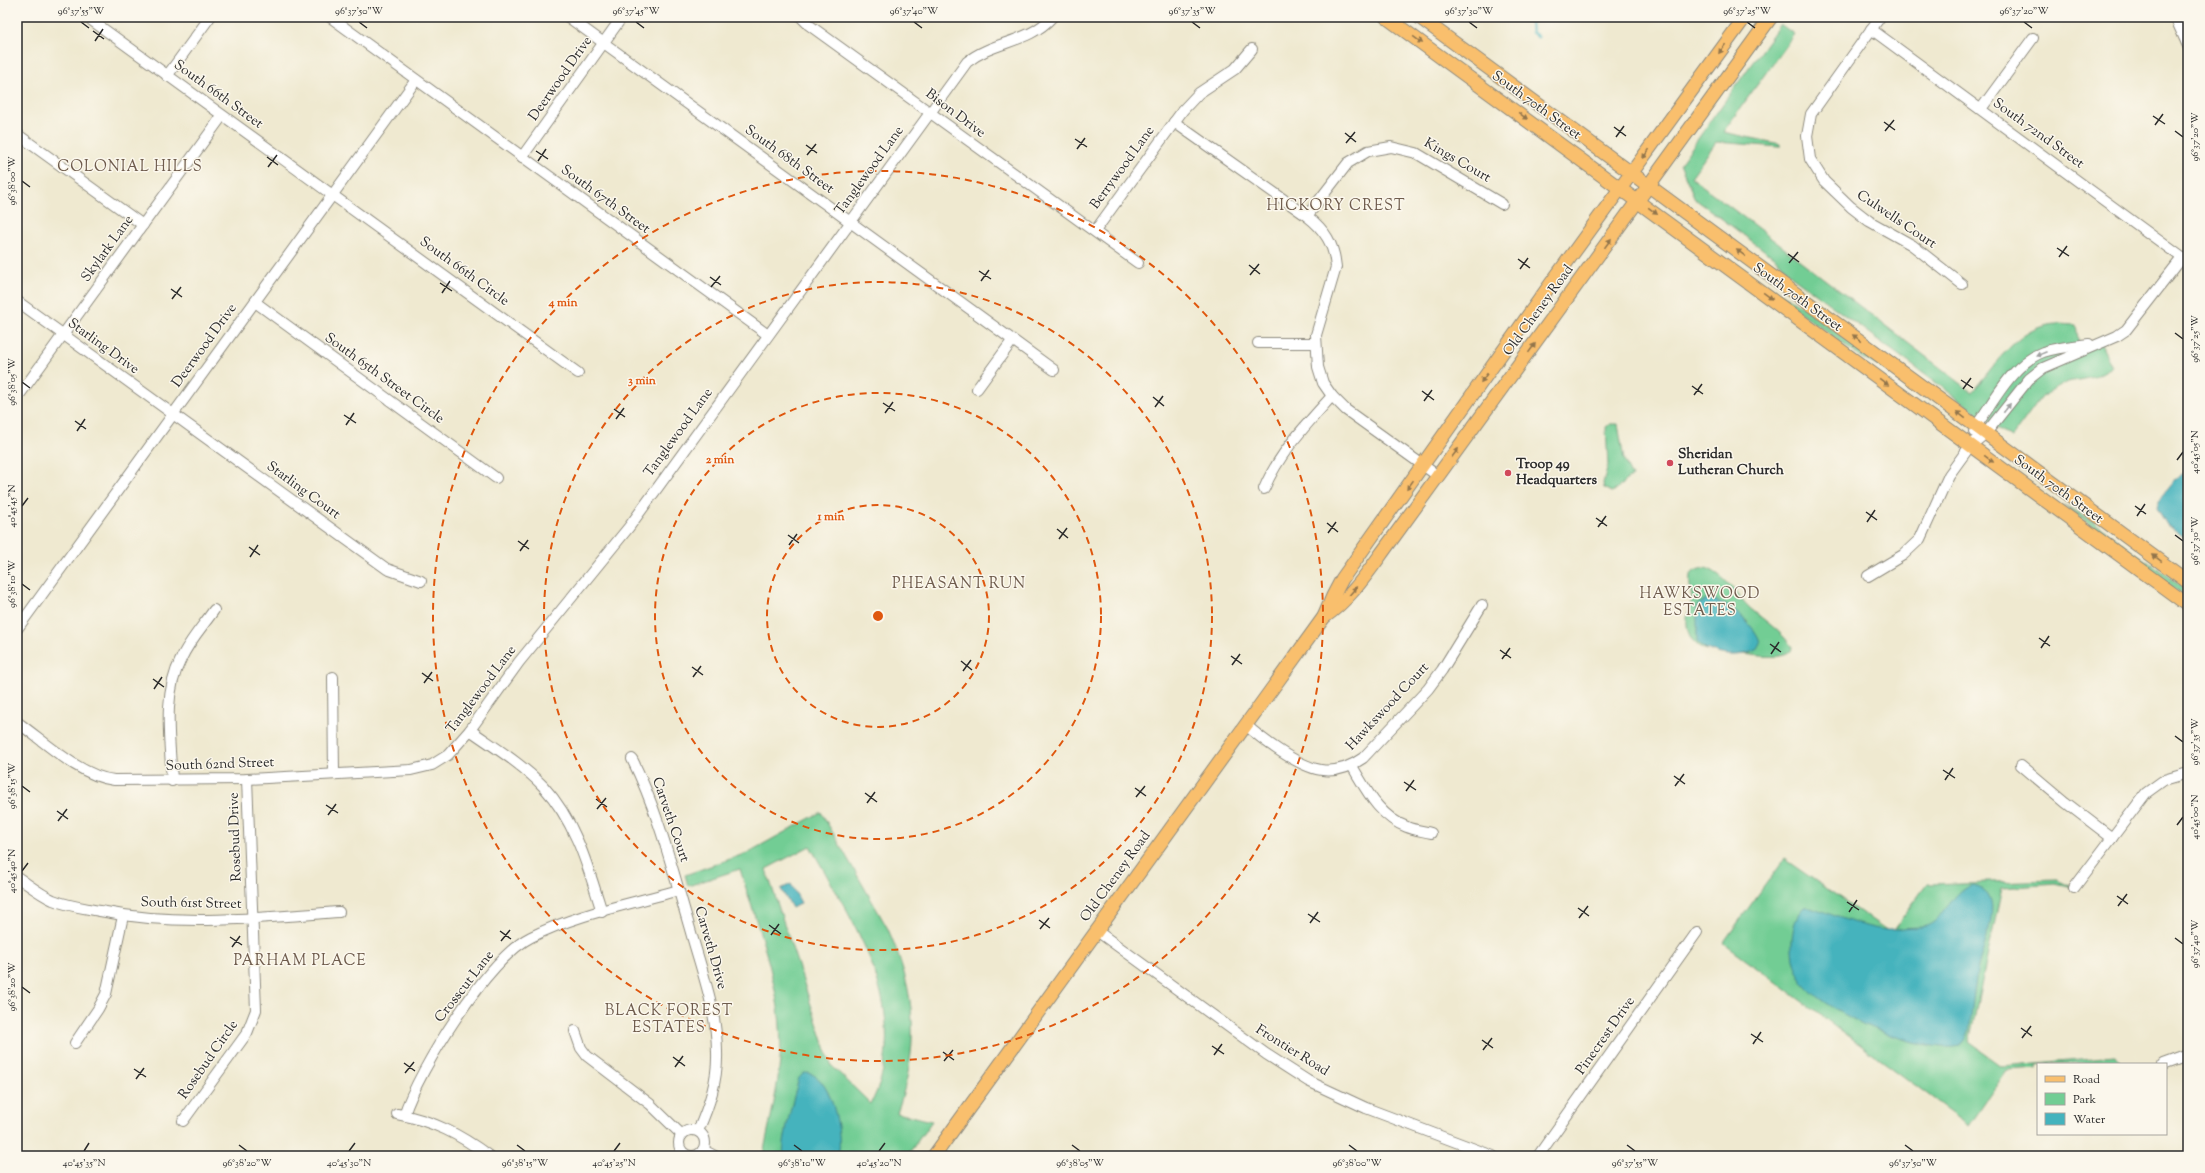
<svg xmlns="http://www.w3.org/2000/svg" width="2205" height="1173" viewBox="0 0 2205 1173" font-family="'Sorts Mill Goudy',serif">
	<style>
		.green { fill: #72cd94; stroke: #4e7c60; fill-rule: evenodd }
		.water { fill: #44b3bd; stroke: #386f74 }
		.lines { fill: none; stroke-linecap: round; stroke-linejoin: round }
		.stream { stroke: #44b3bd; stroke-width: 3 }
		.minor-casing { stroke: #8d8a7e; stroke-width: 12 }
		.major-casing { stroke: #8d8a7e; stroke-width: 15 }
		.minor { stroke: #fff; stroke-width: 10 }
		.major { stroke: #f9bf6d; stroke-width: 13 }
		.oneway { fill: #92754c }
		.oneway2 { fill: #a0a0a0 }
		.ticks { fill: none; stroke: #2b2b2b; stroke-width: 1.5 }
		.ring { fill: none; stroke: #df570e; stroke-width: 2; stroke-dasharray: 7 5 }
		.poi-dot { fill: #d1495b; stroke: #fbf7ec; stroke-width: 1.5 }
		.labels { text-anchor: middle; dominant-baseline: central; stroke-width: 3; stroke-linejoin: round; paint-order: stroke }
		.street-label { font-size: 14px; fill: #2b2b2b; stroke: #fbf7ec }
		.poi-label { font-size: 14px; font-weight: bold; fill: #2b2b2b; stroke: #fbf7ec; text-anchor: start }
		.neighbourhood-label { font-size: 15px; letter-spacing: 1px; fill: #6f5c4d; stroke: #fbf7ec }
		.centre { fill: #df570e; stroke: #fbf7ec; stroke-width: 2 }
		.ring-label { font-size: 12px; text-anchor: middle; font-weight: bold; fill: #df570e; stroke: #fbf7ec; stroke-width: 3; stroke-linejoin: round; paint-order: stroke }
		.neatline { fill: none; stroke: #2b2b2b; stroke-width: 1.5 }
		.ticks-label { font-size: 10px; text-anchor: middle; fill: #2b2b2b }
	</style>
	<rect width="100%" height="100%" fill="#fbf7ec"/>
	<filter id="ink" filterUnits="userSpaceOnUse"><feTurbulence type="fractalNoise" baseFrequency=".025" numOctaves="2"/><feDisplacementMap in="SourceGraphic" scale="8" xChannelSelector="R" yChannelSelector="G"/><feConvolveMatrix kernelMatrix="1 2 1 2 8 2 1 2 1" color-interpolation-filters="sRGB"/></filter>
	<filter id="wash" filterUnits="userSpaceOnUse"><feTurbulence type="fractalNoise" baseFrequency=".012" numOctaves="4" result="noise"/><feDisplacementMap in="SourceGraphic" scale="16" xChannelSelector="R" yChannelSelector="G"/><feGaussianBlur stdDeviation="0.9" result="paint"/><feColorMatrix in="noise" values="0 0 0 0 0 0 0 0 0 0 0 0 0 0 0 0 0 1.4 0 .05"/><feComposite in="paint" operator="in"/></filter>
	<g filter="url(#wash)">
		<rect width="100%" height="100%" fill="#efe9d0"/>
		<g class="green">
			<path d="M 1780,24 L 1794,34 L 1723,132 L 1780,144 L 1780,147 L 1716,142 L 1691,177 L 1972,392 C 1992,369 2015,331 2048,325 C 2057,323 2067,325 2076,325 L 2079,345 L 2100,342 L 2112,367 L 2094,377 L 2068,382 L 2041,397 L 2011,438 L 1790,275 L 1780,262 L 1695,199 L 1680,164 Z"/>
			<path d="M 1766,285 L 1800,305 L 1891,373 L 1862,358 L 1765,287 Z"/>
			<path d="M 1610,424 L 1618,424 L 1624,460 L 1632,477 C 1622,480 1620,490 1611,492 L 1604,488 L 1603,483 L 1608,466 L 1606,427 Z"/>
			<path d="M 2063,505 L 2094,522 L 2188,591 L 2188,599 Z"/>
			<path d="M 1706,568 C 1726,575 1736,595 1751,609 C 1765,621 1781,631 1792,647 C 1792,662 1753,655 1743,654 L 1751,653 L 1748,622 L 1722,604 L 1697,611 C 1701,626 1690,638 1707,650 C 1690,645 1684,628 1688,613 C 1689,609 1692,605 1692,601 C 1692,587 1681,570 1706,568 Z"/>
			<path d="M 821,812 L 888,929 C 917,995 920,1046 897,1113 L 932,1121 L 907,1156 L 763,1156 C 768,1127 776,1099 779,1070 C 788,1002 759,933 740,869 L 688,886 L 685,875 L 747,853 ZM 810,846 C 849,916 904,993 881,1078 C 879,1087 875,1095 871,1104 L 831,1065 L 766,869 Z"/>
			<path d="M 1784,859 L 1891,933 L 1927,884 L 2057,880 L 2074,888 L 2055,884 L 2002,888 L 1969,1042 L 2002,1066 L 2116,1056 L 2121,1064 L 2113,1062 L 2038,1064 L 2038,1068 L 2007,1070 L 1969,1125 L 1723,943 Z"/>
		</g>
		<g class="water">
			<path d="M 2188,473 L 2188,541 L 2167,525 L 2157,508 C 2159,496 2172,483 2181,474 Z"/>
			<path d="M 1710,599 C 1726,601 1758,627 1760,643 L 1756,650 C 1737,659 1712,656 1697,642 L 1697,607 L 1700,603 Z"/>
			<path d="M 791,884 L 801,903 L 792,908 L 781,889 Z"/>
			<path d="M 1972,884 C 1981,886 1988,892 1991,902 C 1995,920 1982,949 1978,967 C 1974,988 1972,1010 1969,1031 L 1966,1039 L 1960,1046 C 1924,1055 1829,1015 1806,986 C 1795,972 1791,958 1792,940 C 1793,929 1795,915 1804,907 L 1811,907 C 1830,914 1872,931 1891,930 C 1895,930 1899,928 1903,928 C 1915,926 1925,930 1935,921 C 1948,909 1955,891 1972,884 Z"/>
			<path d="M 804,1073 C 831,1070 844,1137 838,1156 L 784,1156 C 780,1147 795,1092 799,1078 Z"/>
		</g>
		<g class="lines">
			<path class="stream" d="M 1530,17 L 1532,32 L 1538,37"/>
		</g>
	</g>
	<g filter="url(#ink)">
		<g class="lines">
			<defs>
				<g id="minor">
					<path d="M 87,17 L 578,373"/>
					<path d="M 330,17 L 768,335"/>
					<path d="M 568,17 L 1054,370"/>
					<path d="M 801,17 L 809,25 L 1138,263"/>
					<path d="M 1880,17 L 1811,114 L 1807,136 L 1810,159 L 1824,181 L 1851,207 L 1869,221 L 1912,245 L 1962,284"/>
					<path d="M 2175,17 L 2188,46"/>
					<path d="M 1871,29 L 2188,262"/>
					<path d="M 167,76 L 210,17"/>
					<path d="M 1981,109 L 2033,38"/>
					<path d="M 1174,122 L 1307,216 C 1325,230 1334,244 1336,267 L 1316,335 L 1318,367 L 1323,383 L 1332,396 L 1346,410 L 1438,476"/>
					<path d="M 17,134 L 143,225"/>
					<path d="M 522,157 L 622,17"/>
					<path d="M 1307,216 L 1348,163 L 1368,151 L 1391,147 L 1416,153 L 1502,204"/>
					<path d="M 1095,231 L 1183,110 L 1199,93 L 1235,69 L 1252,49"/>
					<path d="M 17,301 L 387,569 L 421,581"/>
					<path d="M 255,302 L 496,478"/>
					<path d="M 1258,343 L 1316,343"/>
					<path d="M 977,389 L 1012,341"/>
					<path d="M 17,398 L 222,116"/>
					<path d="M 1974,432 L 1976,426 C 1995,400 2012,364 2043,352 C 2058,347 2074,346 2089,344"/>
					<path d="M 1264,489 C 1279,453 1306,425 1332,396"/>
					<path d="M 1868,576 L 1903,555 L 1920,539 L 1949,475 L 1970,446 L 1986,433 L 2029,379 L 2043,368 L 2117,336 L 2126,330 L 2182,258"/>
					<path d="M 17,629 L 416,80"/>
					<path d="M 333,677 L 334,774"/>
					<path d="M 17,722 C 44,741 81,777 114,780 L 247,779 L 411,770 L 432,765 L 448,755 L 470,730 L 519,662 L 629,527 L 967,62 C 993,41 1029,43 1052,17"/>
					<path d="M 1246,725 C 1257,735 1268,743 1280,751 C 1309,770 1332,780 1363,758 L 1428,689 L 1442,670 L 1482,605"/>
					<path d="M 470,730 C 494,747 522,764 543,786 C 576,822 588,867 602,912"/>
					<path d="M 632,759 C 659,813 673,872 690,929 C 701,969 717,1010 717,1052 C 718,1080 709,1106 698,1131"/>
					<path d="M 2021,765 L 2065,802 L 2112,838"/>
					<path d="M 1352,766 C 1366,789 1379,817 1407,827 C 1414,830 1423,831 1431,833"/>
					<path d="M 172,781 C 170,741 162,696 181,659 C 189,641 203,626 214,610"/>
					<path d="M 17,877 C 29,885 40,894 53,900 C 68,906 84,908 100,911 C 179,927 259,918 339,912"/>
					<path d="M 2074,888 L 2146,793 L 2164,780 L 2188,773"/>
					<path d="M 1097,931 L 1266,1054 L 1308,1081 L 1366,1108 L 1493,1156"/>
					<path d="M 575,1031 L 581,1048 L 587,1056 L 650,1104 L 682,1135"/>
					<path d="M 75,1043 L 98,1009 L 106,994 L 123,916"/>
					<path d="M 2163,1064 L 2188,1055"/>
					<path d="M 397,1114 C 434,1121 459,1134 489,1156"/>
					<path d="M 404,1115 C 419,1069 488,958 531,937 C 576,914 631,904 679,890"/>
					<path d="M 183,1121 L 247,1033 L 256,1010 L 247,779"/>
					<circle cx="692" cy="1143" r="13"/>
					<path d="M 703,1150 L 715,1156"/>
					<path d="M 1538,1156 L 1697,932"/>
				</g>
				<g id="major">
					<path d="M 1386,17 L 2188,605"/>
					<path d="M 1419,17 L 2188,582"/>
					<path d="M 1324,617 C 1352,598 1370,569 1390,542 L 1771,17"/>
					<path d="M 934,1156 L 1324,617 L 1333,596 L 1342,579 L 1550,285 L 1745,17"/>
				</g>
			</defs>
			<use href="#minor" class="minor-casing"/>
			<use href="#major" class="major-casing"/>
			<use href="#minor" class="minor"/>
			<use href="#major" class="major"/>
		</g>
		<defs><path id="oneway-solid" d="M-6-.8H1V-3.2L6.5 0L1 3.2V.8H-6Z"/></defs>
		<g class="oneway">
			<use href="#oneway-solid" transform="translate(1418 40) rotate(36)"/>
			<use href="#oneway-solid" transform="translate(1722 49) rotate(126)"/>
			<use href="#oneway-solid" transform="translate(1523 116) rotate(36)"/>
			<use href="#oneway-solid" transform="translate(1646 154) rotate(126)"/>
			<use href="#oneway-solid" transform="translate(1653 211) rotate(37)"/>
			<use href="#oneway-solid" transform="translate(1608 243) rotate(-54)"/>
			<use href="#oneway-solid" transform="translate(1741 253) rotate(-144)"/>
			<use href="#oneway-solid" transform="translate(1768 296) rotate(36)"/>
			<use href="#oneway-solid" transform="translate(1857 338) rotate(-144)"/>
			<use href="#oneway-solid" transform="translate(1532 348) rotate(-54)"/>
			<use href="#oneway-solid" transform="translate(1484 378) rotate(125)"/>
			<use href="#oneway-solid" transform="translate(1884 382) rotate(36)"/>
			<use href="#oneway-solid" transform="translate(1961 415) rotate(-143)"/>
			<use href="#oneway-solid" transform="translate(1455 453) rotate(-53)"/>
			<use href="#oneway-solid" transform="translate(1989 459) rotate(36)"/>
			<use href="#oneway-solid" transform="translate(1410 485) rotate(125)"/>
			<use href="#oneway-solid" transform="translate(2157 558) rotate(-144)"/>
			<use href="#oneway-solid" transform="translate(1353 591) rotate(-50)"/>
		</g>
		<g class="oneway2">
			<use href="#oneway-solid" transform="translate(2041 354) rotate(158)"/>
			<use href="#oneway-solid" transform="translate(2007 408) rotate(-53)"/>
		</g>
	</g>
	<path class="ticks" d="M 81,22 L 89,28M 359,22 L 367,28M 636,22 L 644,28M 914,22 L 922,28M 1192,22 L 1200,28M 1469,22 L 1477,28M 1747,22 L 1755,28M 2024,22 L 2032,28M 93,31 L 104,39M 95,41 L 103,29M 2153,116 L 2165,124M 1884,122 L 1895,130M 2155,125 L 2163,114M 1614,127 L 1626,136M 1885,131 L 1894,120M 2175,131 L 2183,137M 1345,133 L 1356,142M 1616,137 L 1624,126M 1075,139 L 1087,147M 1346,143 L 1355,132M 806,145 L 817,153M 1077,149 L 1085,138M 536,151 L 548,159M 807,155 L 816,144M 267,157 L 278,165M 538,161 L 546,149M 268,167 L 277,155M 22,181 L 30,187M 2057,248 L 2069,256M 1788,254 L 1799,262M 2059,257 L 2067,246M 1518,259 L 1530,268M 1789,263 L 1798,252M 1249,265 L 1260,274M 1520,269 L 1528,258M 979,271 L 991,279M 1250,275 L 1259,264M 710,277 L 721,285M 981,281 L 989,270M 440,283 L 452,291M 711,287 L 720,276M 171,289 L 182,297M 442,293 L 450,281M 172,299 L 181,287M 2175,333 L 2183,339M 1961,380 L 1973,388M 22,382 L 30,388M 1692,386 L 1703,394M 1963,389 L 1971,378M 1422,391 L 1434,400M 1694,395 L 1702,384M 1153,397 L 1164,406M 1424,401 L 1432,390M 883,403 L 895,411M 1155,407 L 1163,396M 614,409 L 625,417M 885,413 L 893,402M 344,415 L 356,423M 616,419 L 624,408M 75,421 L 86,429M 346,425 L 354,413M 77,431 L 85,419M 2177,460 L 2183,452M 22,506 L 28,498M 2135,506 L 2146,514M 1866,512 L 1877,520M 2137,516 L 2145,504M 1596,518 L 1607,526M 1867,522 L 1875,510M 1327,523 L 1338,532M 1598,527 L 1606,516M 1057,529 L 1068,538M 1328,533 L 1336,522M 788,535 L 799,543M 2175,535 L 2183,541M 1059,539 L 1067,528M 518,541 L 529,549M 789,545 L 797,534M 249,547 L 260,555M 520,551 L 528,540M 250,557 L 258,545M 22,584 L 30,590M 2039,638 L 2050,646M 1770,644 L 1781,652M 2041,648 L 2049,636M 1500,650 L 1511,658M 1771,654 L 1779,642M 1231,656 L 1242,664M 1502,659 L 1510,648M 961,661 L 972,670M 1232,665 L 1240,654M 692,667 L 703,675M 963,671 L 971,660M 422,673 L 433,681M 693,677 L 701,666M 153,679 L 164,687M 424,683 L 432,672M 154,689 L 162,677M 2175,736 L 2183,742M 1943,770 L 1955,778M 1674,776 L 1685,784M 1945,780 L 1953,768M 1404,782 L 1416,790M 22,786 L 30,792M 1675,786 L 1684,774M 1135,788 L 1146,796M 1406,791 L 1414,780M 865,793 L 877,802M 1136,797 L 1145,786M 596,799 L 607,807M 867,803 L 875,792M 326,805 L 338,813M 597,809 L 606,798M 57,811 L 68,819M 328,815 L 336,804M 58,821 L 67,809M 2177,825 L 2183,817M 22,871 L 28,863M 2117,896 L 2128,904M 1847,902 L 1859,910M 2118,906 L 2127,894M 1578,908 L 1589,916M 1849,912 L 1857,900M 1308,914 L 1320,922M 1579,918 L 1588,906M 1039,920 L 1050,928M 1310,923 L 1318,912M 769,925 L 781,934M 1040,929 L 1049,918M 500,931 L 511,939M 771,935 L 779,924M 230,937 L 242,945M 2175,938 L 2183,944M 501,941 L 510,930M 232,947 L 240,936M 22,987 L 30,993M 2021,1028 L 2032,1036M 1751,1034 L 1763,1042M 2022,1038 L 2031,1026M 1482,1040 L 1493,1048M 1753,1044 L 1761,1032M 1212,1046 L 1224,1054M 1483,1050 L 1492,1038M 943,1052 L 954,1060M 1214,1055 L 1222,1044M 673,1057 L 685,1066M 944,1061 L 953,1050M 404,1063 L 415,1071M 675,1067 L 683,1056M 134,1069 L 146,1077M 405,1073 L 414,1062M 136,1079 L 144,1068M 239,1145 L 247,1151M 517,1145 L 525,1151M 794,1145 L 802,1151M 1072,1145 L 1080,1151M 1349,1145 L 1357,1151M 1627,1145 L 1635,1151M 1905,1145 L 1913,1151M 84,1151 L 89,1143M 349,1151 L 355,1143M 614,1151 L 620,1143M 879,1151 L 885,1143"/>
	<g class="ring">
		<circle cx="878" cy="616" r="111"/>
		<circle cx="878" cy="616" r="223"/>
		<circle cx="878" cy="616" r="334"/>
		<circle cx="878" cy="616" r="445"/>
	</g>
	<g class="poi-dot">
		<circle cx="1670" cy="463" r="4"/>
		<circle cx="1508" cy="473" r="4"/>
	</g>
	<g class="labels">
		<g class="street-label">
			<text transform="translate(561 79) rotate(-55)">Deerwood Drive</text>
			<text transform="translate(218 95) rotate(36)">South 66th Street</text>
			<text transform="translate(1536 106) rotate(36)">South 70th Street</text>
			<text transform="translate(955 114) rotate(37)">Bison Drive</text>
			<text transform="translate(2038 134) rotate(36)">South 72nd Street</text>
			<text transform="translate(789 160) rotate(36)">South 68th Street</text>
			<text transform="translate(1457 161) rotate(30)">Kings Court</text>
			<text transform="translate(1123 168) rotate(-54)">Berrywood Lane</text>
			<text transform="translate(870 171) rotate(-54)">Tanglewood Lane</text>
			<text transform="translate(605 200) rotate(36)">South 67th Street</text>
			<text transform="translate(1896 220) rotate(34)">Culwells Court</text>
			<text transform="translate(108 249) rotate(-54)">Skylark Lane</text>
			<text transform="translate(464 272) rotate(36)">South 66th Circle</text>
			<text transform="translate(1797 298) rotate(36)">South 70th Street</text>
			<text transform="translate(1539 311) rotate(-54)">Old Cheney Road</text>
			<text transform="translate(205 346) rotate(-54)">Deerwood Drive</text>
			<text transform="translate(103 347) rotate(36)">Starling Drive</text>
			<text transform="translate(384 379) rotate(36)">South 65th Street Circle</text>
			<text transform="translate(679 433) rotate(-54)">Tanglewood Lane</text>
			<text transform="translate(2058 490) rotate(36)">South 70th Street</text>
			<text transform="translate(303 491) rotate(36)">Starling Court</text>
			<text transform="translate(482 690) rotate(-53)">Tanglewood Lane</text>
			<text transform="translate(1388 707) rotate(-47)">Hawkswood Court</text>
			<text transform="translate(220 765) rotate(-2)">South 62nd Street</text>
			<text transform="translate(670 820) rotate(71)">Carveth Court</text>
			<text transform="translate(236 837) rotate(-92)">Rosebud Drive</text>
			<text transform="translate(1116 877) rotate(-54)">Old Cheney Road</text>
			<text transform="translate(191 904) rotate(1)">South 61st Street</text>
			<text transform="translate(710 948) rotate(74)">Carveth Drive</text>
			<text transform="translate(465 987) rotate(-52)">Crosscut Lane</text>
			<text transform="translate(1606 1036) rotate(-55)">Pinecrest Drive</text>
			<text transform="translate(1292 1051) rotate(32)">Frontier Road</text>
			<text transform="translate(209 1060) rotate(-55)">Rosebud Circle</text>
		</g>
		<g class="poi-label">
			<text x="1678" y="455">Sheridan<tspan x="1678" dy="16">Lutheran Church</tspan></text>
			<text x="1516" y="465">Troop 49<tspan x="1516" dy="16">Headquarters</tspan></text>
		</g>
		<g class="neighbourhood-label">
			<text x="130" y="167">COLONIAL HILLS</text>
			<text x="1336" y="206">HICKORY CREST</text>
			<text x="959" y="584">PHEASANT RUN</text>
			<text x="1700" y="594">HAWKSWOOD<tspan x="1700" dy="17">ESTATES</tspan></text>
			<text x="300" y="961">PARHAM PLACE</text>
			<text x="669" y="1011">BLACK FOREST<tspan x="669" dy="17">ESTATES</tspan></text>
		</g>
	</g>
	<circle cx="878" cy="616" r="6" class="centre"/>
	<g class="ring-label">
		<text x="563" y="306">4 min</text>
		<text x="642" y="384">3 min</text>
		<text x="720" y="463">2 min</text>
		<text x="831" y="520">1 min</text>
	</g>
	<rect width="2205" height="1173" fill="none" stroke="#fbf7ec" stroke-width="44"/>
	<rect x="2037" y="1063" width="130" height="72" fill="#fbf7ec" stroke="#a8a59f"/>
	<rect x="2045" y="1076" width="20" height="6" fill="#f9bf6d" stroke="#a8a59f"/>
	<text x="2073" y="1083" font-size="12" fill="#2b2b2b">Road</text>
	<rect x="2045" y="1093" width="20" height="12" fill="#72cd94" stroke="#a8a59f"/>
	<text x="2073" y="1103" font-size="12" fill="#2b2b2b">Park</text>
	<rect x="2045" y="1113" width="20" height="12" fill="#44b3bd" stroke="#a8a59f"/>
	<text x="2073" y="1123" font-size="12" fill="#2b2b2b">Water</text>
	<rect x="22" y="22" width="2161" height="1129" class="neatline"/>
	<g class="ticks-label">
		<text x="81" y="14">96°37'55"W</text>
		<text x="359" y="14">96°37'50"W</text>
		<text x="636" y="14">96°37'45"W</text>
		<text x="914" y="14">96°37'40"W</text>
		<text x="1192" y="14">96°37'35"W</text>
		<text x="1469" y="14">96°37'30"W</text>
		<text x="1747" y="14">96°37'25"W</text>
		<text x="2024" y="14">96°37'20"W</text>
		<text transform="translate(2194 137) rotate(-90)" y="4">96°37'20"W</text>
		<text transform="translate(11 181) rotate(-90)" y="4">96°38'00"W</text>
		<text transform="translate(2194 339) rotate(-90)" y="4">96°37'25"W</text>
		<text transform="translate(11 382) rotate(-90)" y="4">96°38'05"W</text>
		<text transform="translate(2194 452) rotate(-90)" y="4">40°45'05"N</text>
		<text transform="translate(11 506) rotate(-90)" y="4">40°45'45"N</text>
		<text transform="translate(2194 541) rotate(-90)" y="4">96°37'30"W</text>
		<text transform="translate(11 584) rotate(-90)" y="4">96°38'10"W</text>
		<text transform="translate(2194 742) rotate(-90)" y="4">96°37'35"W</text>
		<text transform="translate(11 786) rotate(-90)" y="4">96°38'15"W</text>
		<text transform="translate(2194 817) rotate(-90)" y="4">40°45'00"N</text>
		<text transform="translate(11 871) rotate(-90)" y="4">40°45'40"N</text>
		<text transform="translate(2194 944) rotate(-90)" y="4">96°37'40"W</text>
		<text transform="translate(11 987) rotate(-90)" y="4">96°38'20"W</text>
		<text x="84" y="1166">40°45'35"N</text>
		<text x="247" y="1166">96°38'20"W</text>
		<text x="349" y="1166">40°45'30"N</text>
		<text x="525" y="1166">96°38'15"W</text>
		<text x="614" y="1166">40°45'25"N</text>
		<text x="802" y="1166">96°38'10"W</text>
		<text x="879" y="1166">40°45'20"N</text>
		<text x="1080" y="1166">96°38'05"W</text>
		<text x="1357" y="1166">96°38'00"W</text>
		<text x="1635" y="1166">96°37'55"W</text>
		<text x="1913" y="1166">96°37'50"W</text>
	</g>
</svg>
